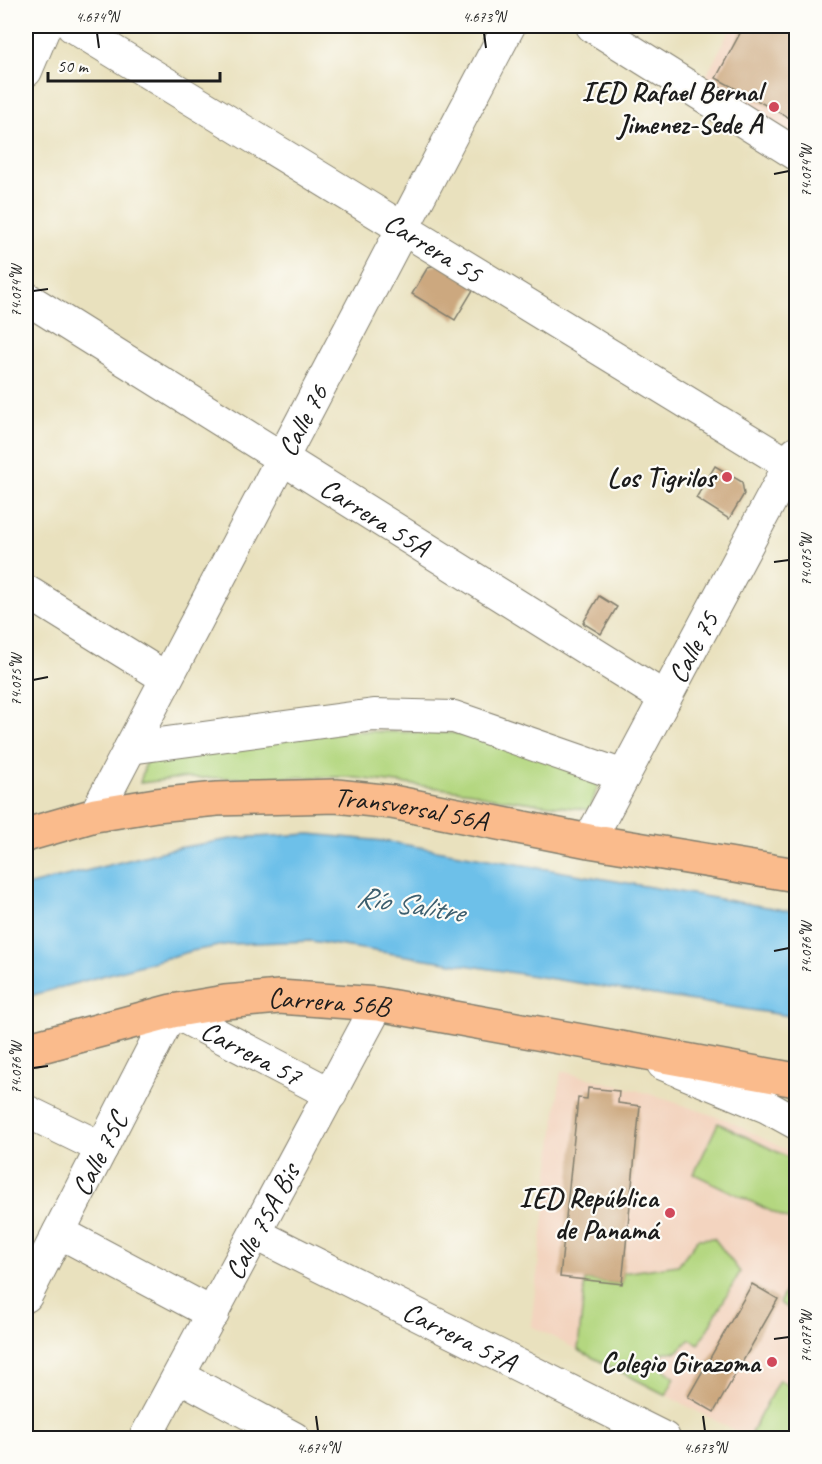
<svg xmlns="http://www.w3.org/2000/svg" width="822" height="1464" viewBox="0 0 822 1464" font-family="Caveat,sans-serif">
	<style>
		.built { fill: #f3d4bf }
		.green { fill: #b4d780; stroke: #687a4e; stroke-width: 1.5 }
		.water { fill: #6dc0e9; stroke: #446e82; stroke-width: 1.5 }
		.building { fill: #cca87f }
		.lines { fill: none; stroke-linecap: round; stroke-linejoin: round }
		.minor-casing { stroke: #827e6d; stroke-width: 34 }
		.major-casing { stroke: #827e6d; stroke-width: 36 }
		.minor { stroke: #fff; stroke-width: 32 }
		.major { stroke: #fabb8c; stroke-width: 33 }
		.ticks { fill: none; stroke: #1c1c1c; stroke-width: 2 }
		.poi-dot { fill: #d1495b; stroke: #fdfcf7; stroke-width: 2 }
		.labels { text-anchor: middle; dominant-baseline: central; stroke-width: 4.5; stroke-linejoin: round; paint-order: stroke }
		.poi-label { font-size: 28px; font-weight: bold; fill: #1c1c1c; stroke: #fdfcf7; text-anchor: end }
		.street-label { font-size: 28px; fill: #1c1c1c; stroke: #fdfcf7 }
		.water-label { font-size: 30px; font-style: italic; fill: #3c5e6e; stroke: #fdfcf7 }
		.neatline { fill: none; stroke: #1c1c1c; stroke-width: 2 }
		.ticks-label { font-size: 15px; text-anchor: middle; fill: #1c1c1c }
	</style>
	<rect width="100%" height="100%" fill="#fdfcf7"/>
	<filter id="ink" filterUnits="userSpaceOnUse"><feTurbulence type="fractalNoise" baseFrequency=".0167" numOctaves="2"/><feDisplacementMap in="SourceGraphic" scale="12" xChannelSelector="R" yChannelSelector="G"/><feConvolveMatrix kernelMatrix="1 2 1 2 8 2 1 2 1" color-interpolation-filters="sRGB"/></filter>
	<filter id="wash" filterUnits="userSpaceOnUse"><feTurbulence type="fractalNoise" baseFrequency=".008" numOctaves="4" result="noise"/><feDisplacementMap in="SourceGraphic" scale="24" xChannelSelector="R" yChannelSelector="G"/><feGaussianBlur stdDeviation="1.35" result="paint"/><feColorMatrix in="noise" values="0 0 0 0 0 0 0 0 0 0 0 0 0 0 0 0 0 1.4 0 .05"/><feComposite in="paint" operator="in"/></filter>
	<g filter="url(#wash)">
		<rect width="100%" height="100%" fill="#e9e1be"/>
		<g class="built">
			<path d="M 732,26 L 796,26 L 796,137 L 705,78 Z"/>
			<path d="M 561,1071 L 647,1093 L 727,1120 L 796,1155 L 796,1438 L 749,1438 L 531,1326 Z"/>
		</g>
		<g class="green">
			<path d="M 348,731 L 455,733 L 602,773 L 590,810 L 486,797 L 472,792 L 348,777 L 181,778 L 140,783 L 149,750 Z"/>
			<path d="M 718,1123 L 796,1161 L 796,1214 L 793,1222 L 694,1174 Z"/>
			<path d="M 714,1238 L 740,1272 L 699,1344 L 690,1339 L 677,1352 L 664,1352 L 659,1365 L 675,1378 L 666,1395 L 578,1350 L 585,1280 L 622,1284 L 623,1273 L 678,1265 L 698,1239 Z"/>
			<path d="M 796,1271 L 796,1313 L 779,1303 Z"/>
			<path d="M 779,1380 L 796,1389 L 796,1438 L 761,1438 L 751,1433 Z"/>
		</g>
		<path class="water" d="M 310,834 L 384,841 L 796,912 L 796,1017 L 311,941 L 230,944 L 192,951 L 26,997 L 26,886 L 172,849 L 237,838 Z"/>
		<g id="blocks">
			<g class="building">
				<path d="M 744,26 L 796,26 L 796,114 L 793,120 L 716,78 Z"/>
				<path d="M 440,264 L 476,285 L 455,320 L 412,294 L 428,267 Z"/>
				<path d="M 715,466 L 742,482 L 744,494 L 729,519 L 696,498 Z"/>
				<path d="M 599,596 L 617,607 L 601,634 L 583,623 Z"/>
				<path d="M 588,1088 L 619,1091 L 618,1103 L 640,1106 L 622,1284 L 560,1277 L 578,1098 L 587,1099 Z"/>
				<path d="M 752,1284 L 778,1299 L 714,1412 L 688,1397 Z"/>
			</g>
		</g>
	</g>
	<g filter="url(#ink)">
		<use href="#blocks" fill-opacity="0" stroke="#827e6d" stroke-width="1.5"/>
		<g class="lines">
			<defs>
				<g id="minor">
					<path id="s1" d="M 72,26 L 796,469"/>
					<path d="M 592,26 L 796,154"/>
					<path d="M 26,71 L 45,26"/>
					<path id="s2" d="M 26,298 L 665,698"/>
					<path d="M 26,591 L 166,678"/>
					<path d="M 130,748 L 374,715 L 454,717 L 624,776"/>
					<path id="s3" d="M 95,815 L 509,26"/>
					<path id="s4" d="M 589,841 L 796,453"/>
					<path d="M 663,1064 L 767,1107 L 796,1123"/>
					<path d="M 26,1111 L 102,1148"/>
					<path d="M 59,1232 L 213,1314"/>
					<path id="s5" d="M 256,1234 L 664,1438"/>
					<path id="s6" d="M 26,1296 L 172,1011 L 331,1094"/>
					<path d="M 179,1376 L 294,1438"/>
					<path id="s7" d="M 145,1438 L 378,1004"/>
				</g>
				<g id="major">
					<path id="s8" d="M 26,835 L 95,815 L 156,805 L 217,799 L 336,796 L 392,802 L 589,841 L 796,875"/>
					<path id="s9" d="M 26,1050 L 172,1011 L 225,1002 L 279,997 L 378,1004 L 796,1080"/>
				</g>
			</defs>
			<use href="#minor" class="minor-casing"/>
			<use href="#major" class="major-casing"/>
			<use href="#minor" class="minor"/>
			<use href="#major" class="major"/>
		</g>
	</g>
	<path class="ticks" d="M 97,33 L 99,48M 484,33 L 486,48M 774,174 L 789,171M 33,291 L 48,289M 774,562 L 789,560M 33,680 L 48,677M 774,951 L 789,948M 33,1068 L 48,1066M 774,1339 L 789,1337M 316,1416 L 318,1431M 703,1416 L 705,1431"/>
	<g class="poi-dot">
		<circle cx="774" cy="107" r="6"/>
		<circle cx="727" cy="477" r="6"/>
		<circle cx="670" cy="1213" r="6"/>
		<circle cx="772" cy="1362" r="6"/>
	</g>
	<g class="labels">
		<g class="poi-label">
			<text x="762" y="91">IED Rafael Bernal<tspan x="762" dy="32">Jimenez-Sede A</tspan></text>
			<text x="715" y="477">Los Tigrilos</text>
			<text x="658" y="1197">IED República<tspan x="658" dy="32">de Panamá</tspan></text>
			<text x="760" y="1362">Colegio Girazoma</text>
		</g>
		<g class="street-label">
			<text stroke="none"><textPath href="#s1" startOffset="424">Carrera 55</textPath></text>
			<text stroke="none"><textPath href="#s3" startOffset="446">Calle 76</textPath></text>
			<text stroke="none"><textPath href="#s2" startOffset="412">Carrera 55A</textPath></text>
			<text stroke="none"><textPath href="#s4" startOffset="220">Calle 75</textPath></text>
			<text stroke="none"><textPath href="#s8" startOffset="390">Transversal 56A</textPath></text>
			<text stroke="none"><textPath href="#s9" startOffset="309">Carrera 56B</textPath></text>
			<text stroke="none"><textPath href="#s6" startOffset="410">Carrera 57</textPath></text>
			<text stroke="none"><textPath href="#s6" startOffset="160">Calle 75C</textPath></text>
			<text stroke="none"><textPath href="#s7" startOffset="246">Calle 75A Bis</textPath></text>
			<text stroke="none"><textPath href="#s5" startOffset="228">Carrera 57A</textPath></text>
		</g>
		<g class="water-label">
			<text transform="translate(410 904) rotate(9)">Río Salitre</text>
		</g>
	</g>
	<rect width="822" height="1464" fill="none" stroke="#fdfcf7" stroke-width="66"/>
	<path d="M48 72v9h172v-9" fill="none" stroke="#1c1c1c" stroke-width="3"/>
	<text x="57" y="72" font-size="18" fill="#1c1c1c" stroke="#fdfcf7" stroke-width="4.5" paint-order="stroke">50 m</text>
	<rect x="33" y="33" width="756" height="1398" class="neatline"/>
	<g class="ticks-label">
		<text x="97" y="22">4.674°N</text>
		<text x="484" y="22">4.673°N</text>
		<text transform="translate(806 171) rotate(-90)" y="5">74.074°W</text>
		<text transform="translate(16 291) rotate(-90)" y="5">74.074°W</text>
		<text transform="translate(806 560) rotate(-90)" y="5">74.075°W</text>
		<text transform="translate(16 680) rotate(-90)" y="5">74.075°W</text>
		<text transform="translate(806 948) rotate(-90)" y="5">74.076°W</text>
		<text transform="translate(16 1068) rotate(-90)" y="5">74.076°W</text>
		<text transform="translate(806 1337) rotate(-90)" y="5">74.077°W</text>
		<text x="318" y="1453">4.674°N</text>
		<text x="705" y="1453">4.673°N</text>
	</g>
</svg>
